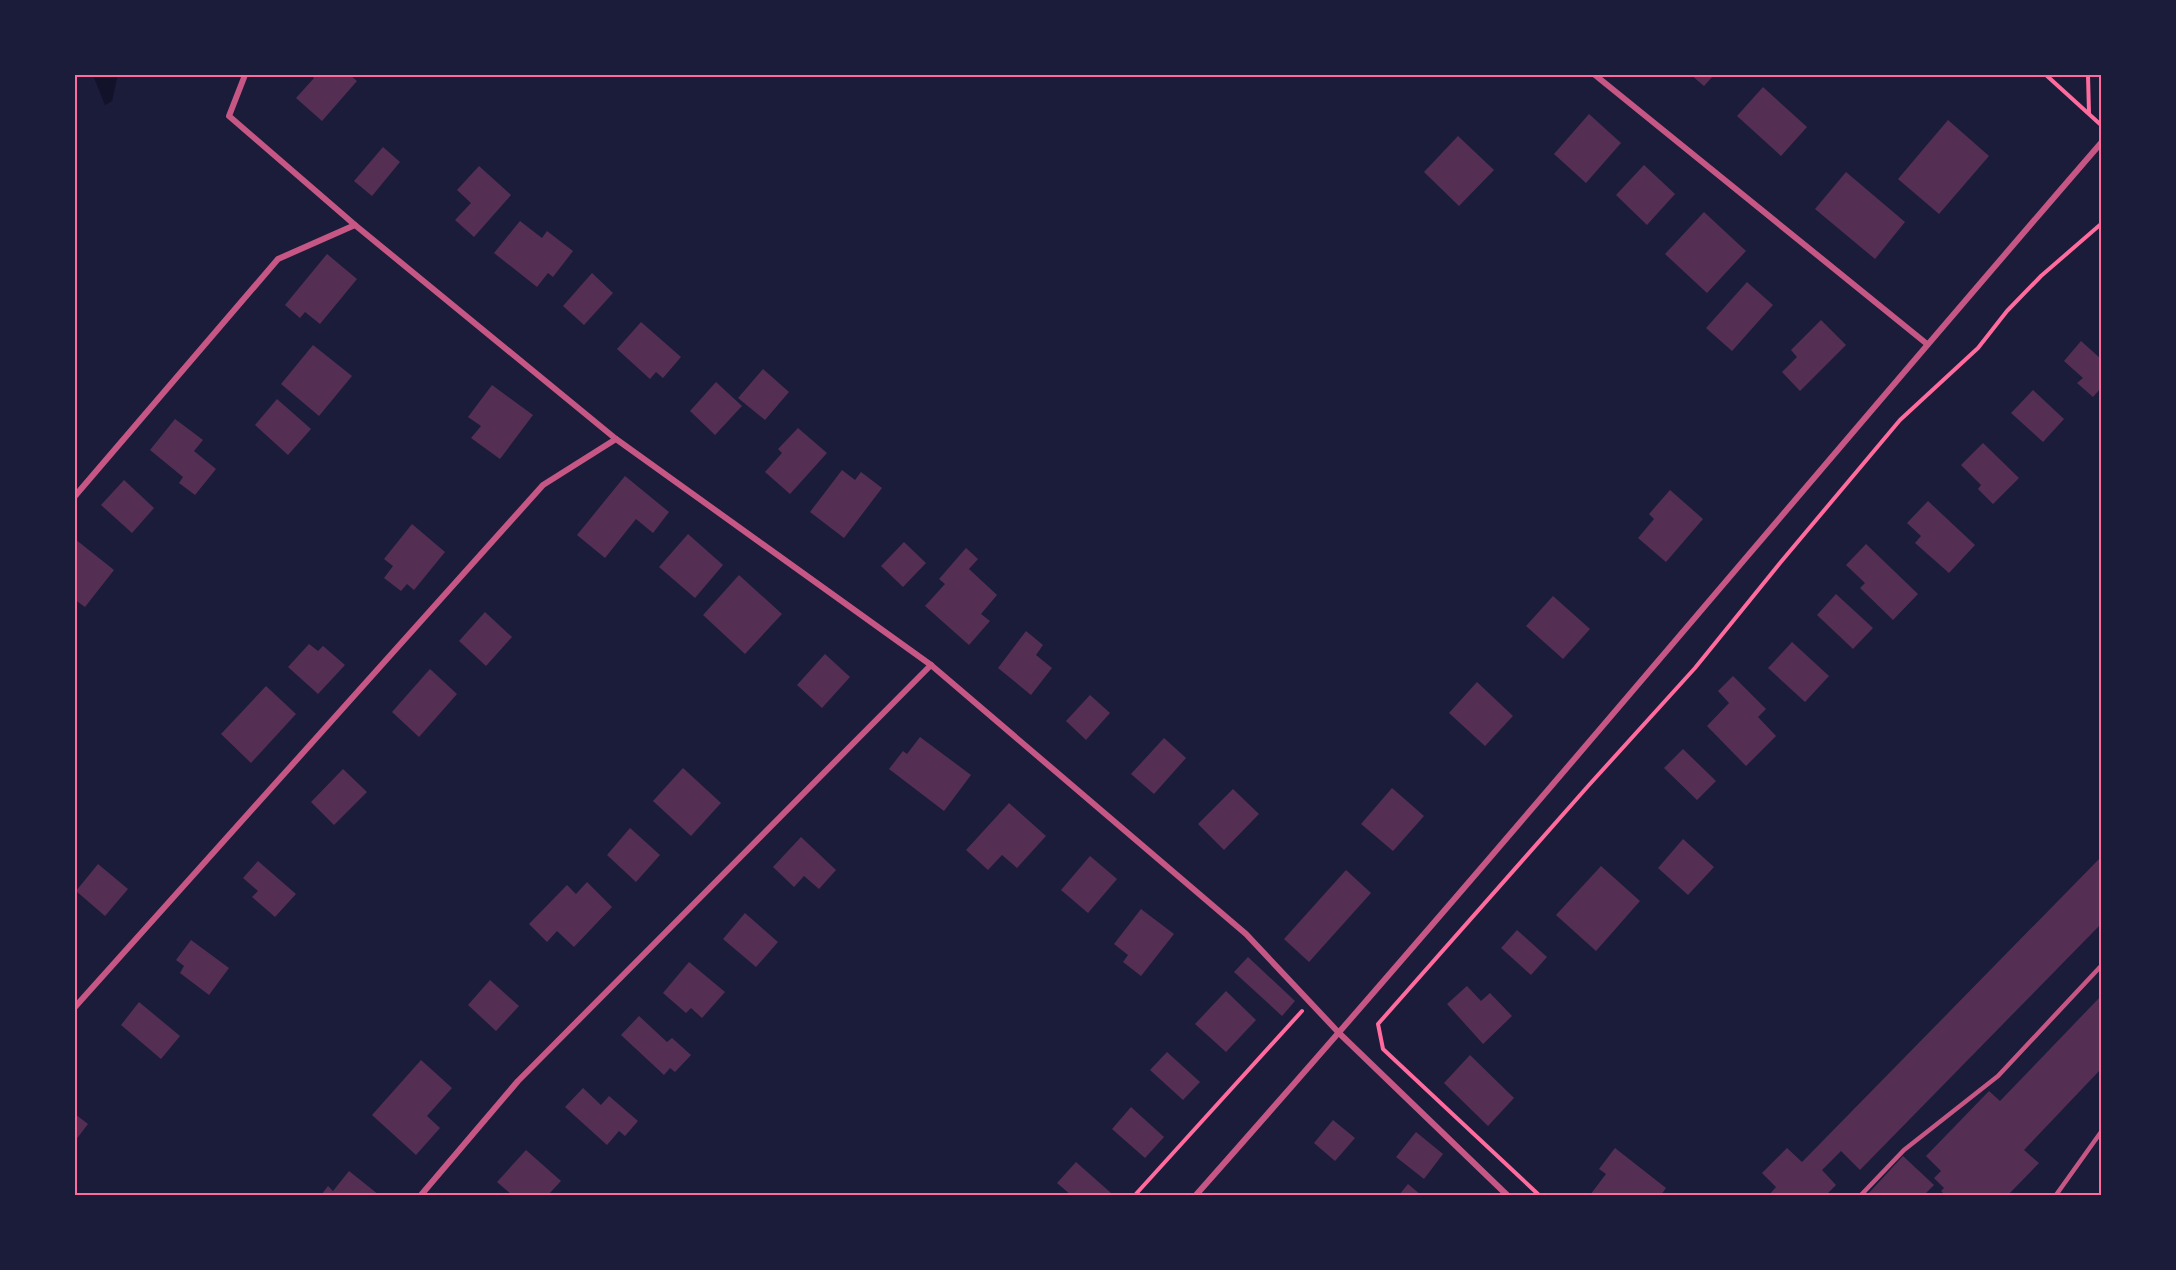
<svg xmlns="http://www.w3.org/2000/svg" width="2176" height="1270" viewBox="0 0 2176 1270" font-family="'Source Sans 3',sans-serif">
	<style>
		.water { fill: #12122b }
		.building { fill: #542f53 }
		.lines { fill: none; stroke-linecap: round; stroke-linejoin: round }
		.path { stroke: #ff6b9d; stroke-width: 4 }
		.service { stroke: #c65784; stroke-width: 4.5 }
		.minor { stroke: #c65784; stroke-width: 6 }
		.neatline { fill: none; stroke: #ff6b9d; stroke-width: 2 }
	</style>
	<rect width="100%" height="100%" fill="#1b1b3a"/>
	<path class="water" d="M 93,75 L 121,75 L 117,78 L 112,101 L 105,105 Z"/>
	<g class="building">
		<path d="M 310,75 L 350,75 L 357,81 L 322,121 L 296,98 L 314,78 Z"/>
		<path d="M 1691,75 L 1714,75 L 1704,86 Z"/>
		<path d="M 1763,87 L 1807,127 L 1781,156 L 1737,116 Z"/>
		<path d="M 1589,114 L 1621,143 L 1586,183 L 1554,154 Z"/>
		<path d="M 1948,120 L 1989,156 L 1939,214 L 1898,179 Z"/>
		<path d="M 1458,136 L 1494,170 L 1459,206 L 1424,172 Z"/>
		<path d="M 383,147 L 400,162 L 372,196 L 354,181 Z"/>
		<path d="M 1644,165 L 1675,194 L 1647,225 L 1616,195 Z"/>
		<path d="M 479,166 L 511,195 L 474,237 L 455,220 L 471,203 L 457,190 Z"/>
		<path d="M 1846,172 L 1905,222 L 1875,259 L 1815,209 Z"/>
		<path d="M 1704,212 L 1746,251 L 1707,293 L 1665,254 Z"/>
		<path d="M 520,221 L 542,238 L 547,231 L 573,251 L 553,277 L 548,273 L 537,287 L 494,253 Z"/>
		<path d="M 327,254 L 357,279 L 320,324 L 305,312 L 300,318 L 285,305 Z"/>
		<path d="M 592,273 L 613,293 L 584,325 L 563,306 Z"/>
		<path d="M 1747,282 L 1773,305 L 1732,351 L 1706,328 Z"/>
		<path d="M 1821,320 L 1846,345 L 1800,391 L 1782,372 L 1797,357 L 1791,350 Z"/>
		<path d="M 641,322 L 681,357 L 663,378 L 656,372 L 650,379 L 617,349 Z"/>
		<path d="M 2081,341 L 2101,359 L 2101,388 L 2093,397 L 2077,383 L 2083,378 L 2064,361 Z"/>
		<path d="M 313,345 L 352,376 L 319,416 L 281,384 Z"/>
		<path d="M 763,369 L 789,392 L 765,420 L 738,398 Z"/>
		<path d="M 716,382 L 742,406 L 715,435 L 690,411 Z"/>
		<path d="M 492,385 L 533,415 L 500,459 L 471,438 L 481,426 L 468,417 Z"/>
		<path d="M 2033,390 L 2064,419 L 2043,442 L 2011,413 Z"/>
		<path d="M 277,399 L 311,429 L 288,455 L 255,425 Z"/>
		<path d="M 175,419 L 203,440 L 194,451 L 216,469 L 195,495 L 179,483 L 183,477 L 150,450 Z"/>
		<path d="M 798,428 L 827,453 L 790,494 L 765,472 L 782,453 L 778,449 Z"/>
		<path d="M 1983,443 L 2019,478 L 1993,504 L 1978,489 L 1981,485 L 1961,465 Z"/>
		<path d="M 842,470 L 855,480 L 861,472 L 882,488 L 844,538 L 810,512 Z"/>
		<path d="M 625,476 L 669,512 L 653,533 L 636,519 L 605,558 L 577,535 Z"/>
		<path d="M 124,480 L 154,508 L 132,533 L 101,505 Z"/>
		<path d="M 1670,490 L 1703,519 L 1666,562 L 1638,538 L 1654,519 L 1649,514 Z"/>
		<path d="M 1928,501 L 1975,545 L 1949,573 L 1915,543 L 1921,536 L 1907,523 Z"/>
		<path d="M 412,524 L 445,552 L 414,590 L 407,584 L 401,591 L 384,578 L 393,566 L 384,559 Z"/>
		<path d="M 688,534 L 723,565 L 695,598 L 659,567 Z"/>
		<path d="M 75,539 L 114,570 L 85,607 L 75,600 Z"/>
		<path d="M 904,542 L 926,563 L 903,587 L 881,566 Z"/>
		<path d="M 1866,544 L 1918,594 L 1893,620 L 1860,588 L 1865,583 L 1846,565 Z"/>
		<path d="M 966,548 L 978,559 L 969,569 L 997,595 L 981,614 L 990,621 L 969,645 L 925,606 L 945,584 L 939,579 Z"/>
		<path d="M 739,575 L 782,614 L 745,654 L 703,615 Z"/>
		<path d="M 1836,594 L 1873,628 L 1853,649 L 1817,615 Z"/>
		<path d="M 1553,596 L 1590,629 L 1563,659 L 1526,626 Z"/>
		<path d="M 485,612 L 512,637 L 486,666 L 459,641 Z"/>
		<path d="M 1026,631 L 1043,645 L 1036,655 L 1052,668 L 1031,695 L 998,668 Z"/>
		<path d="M 1792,642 L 1829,676 L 1805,702 L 1768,668 Z"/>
		<path d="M 309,644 L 318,651 L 323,646 L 345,665 L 318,694 L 288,667 Z"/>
		<path d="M 825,654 L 850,677 L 822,708 L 797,685 Z"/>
		<path d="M 430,669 L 457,694 L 419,737 L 392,712 Z"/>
		<path d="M 1733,676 L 1766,709 L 1758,717 L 1776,736 L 1746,766 L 1707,726 L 1729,703 L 1718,691 Z"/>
		<path d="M 1477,682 L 1513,716 L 1485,746 L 1449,713 Z"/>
		<path d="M 266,686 L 296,714 L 251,763 L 221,734 Z"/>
		<path d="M 1090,695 L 1110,713 L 1086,740 L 1066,721 Z"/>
		<path d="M 920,737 L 971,775 L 944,811 L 889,769 L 903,751 L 907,754 Z"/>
		<path d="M 1164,738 L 1186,758 L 1154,794 L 1131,774 Z"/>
		<path d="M 1683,749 L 1716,781 L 1697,800 L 1664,768 Z"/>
		<path d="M 683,768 L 721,803 L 691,836 L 653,801 Z"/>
		<path d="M 343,769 L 367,792 L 334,825 L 311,802 Z"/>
		<path d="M 1392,788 L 1424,816 L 1393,851 L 1361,824 Z"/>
		<path d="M 1233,789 L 1259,814 L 1224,850 L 1198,824 Z"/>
		<path d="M 1009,803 L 1046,836 L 1017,868 L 1002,855 L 988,870 L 966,850 Z"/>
		<path d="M 630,828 L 660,855 L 636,882 L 607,855 Z"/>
		<path d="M 801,837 L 836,870 L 819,889 L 804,876 L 794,887 L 773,867 Z"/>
		<path d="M 1683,839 L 1714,867 L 1688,895 L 1658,868 Z"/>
		<path d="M 1090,856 L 1117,879 L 1088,913 L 1061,890 Z"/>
		<path d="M 2101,857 L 2101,924 L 1860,1170 L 1841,1151 L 1822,1170 L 1836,1185 L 1826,1195 L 1769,1195 L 1776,1187 L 1762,1173 L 1787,1148 L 1802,1162 Z"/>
		<path d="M 258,861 L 296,894 L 275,917 L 252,897 L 258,891 L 243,878 Z"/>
		<path d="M 98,864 L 128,889 L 105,916 L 76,891 Z"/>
		<path d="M 1601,866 L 1640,901 L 1596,951 L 1556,915 Z"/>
		<path d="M 1346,870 L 1371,893 L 1309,962 L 1284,939 Z"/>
		<path d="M 587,882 L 612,907 L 574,947 L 557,931 L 547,942 L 529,924 L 567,885 L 576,894 Z"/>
		<path d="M 1141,909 L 1174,934 L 1141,976 L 1123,962 L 1128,955 L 1114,944 Z"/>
		<path d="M 745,913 L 778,942 L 756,967 L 723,939 Z"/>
		<path d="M 1517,930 L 1547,957 L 1531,975 L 1501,948 Z"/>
		<path d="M 191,940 L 229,968 L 209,995 L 180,973 L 184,966 L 176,960 Z"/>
		<path d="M 1248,957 L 1295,1001 L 1282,1016 L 1234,972 Z"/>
		<path d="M 689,962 L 725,992 L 702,1018 L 691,1008 L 686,1013 L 663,993 Z"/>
		<path d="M 490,980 L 519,1006 L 496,1031 L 468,1005 Z"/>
		<path d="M 1467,986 L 1481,1001 L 1490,993 L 1512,1016 L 1483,1044 L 1447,1004 Z"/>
		<path d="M 1226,991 L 1256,1020 L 1226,1052 L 1195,1024 Z"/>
		<path d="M 2101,996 L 2101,1069 L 2024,1150 L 2039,1163 L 2008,1195 L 1945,1195 L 1941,1191 L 1944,1188 L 1934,1178 L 1941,1171 L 1926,1156 L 1989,1091 L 2000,1101 Z"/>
		<path d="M 139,1002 L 180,1036 L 161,1059 L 121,1025 Z"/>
		<path d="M 639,1016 L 667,1042 L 672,1038 L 691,1055 L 675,1072 L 670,1068 L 664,1075 L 621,1035 Z"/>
		<path d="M 1167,1052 L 1200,1082 L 1183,1100 L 1150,1070 Z"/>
		<path d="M 1470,1055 L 1514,1098 L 1488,1126 L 1444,1083 Z"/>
		<path d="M 421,1060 L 452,1088 L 427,1116 L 440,1128 L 416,1155 L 372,1115 Z"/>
		<path d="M 583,1088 L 601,1105 L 609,1096 L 638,1121 L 625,1136 L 619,1131 L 607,1145 L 565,1107 Z"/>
		<path d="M 1131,1107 L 1164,1137 L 1145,1158 L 1112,1129 Z"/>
		<path d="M 75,1114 L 88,1124 L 75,1141 Z"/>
		<path d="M 1333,1120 L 1355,1138 L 1335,1161 L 1314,1143 Z"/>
		<path d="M 1416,1132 L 1443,1154 L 1424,1179 L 1396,1157 Z"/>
		<path d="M 1615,1148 L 1666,1188 L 1661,1195 L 1590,1195 L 1606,1174 L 1599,1169 Z"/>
		<path d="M 526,1150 L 561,1181 L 548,1195 L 512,1195 L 497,1182 Z"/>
		<path d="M 1903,1156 L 1934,1185 L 1924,1195 L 1867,1195 Z"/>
		<path d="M 1076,1162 L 1111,1193 L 1110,1195 L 1071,1195 L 1057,1183 Z"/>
		<path d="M 349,1171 L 379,1195 L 321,1195 L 328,1186 L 333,1191 Z"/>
		<path d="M 1408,1184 L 1421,1195 L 1399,1195 Z"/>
	</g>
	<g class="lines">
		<g class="path">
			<path d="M 2046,75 L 2101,125"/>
			<path d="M 2088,75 L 2089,113"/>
			<path d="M 1135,1195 L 1302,1011"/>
			<path d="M 1539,1195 L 1383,1049 L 1378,1024 L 1589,785 L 1695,668 L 1780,563 L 1900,420 L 1978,348 L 2007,311 L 2041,276 L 2101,224"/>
		</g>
		<g class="service">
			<path d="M 1861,1195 L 1904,1150 L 1998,1076 L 2101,966"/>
			<path d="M 2056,1195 L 2101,1132"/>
		</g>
		<g class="minor">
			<path d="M 245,75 L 229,116 L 355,225 L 616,439 L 931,665 L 1246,934 L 1339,1033 L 1507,1195"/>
			<path d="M 1595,75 L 1927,344"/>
			<path d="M 75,496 L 278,259 L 355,225"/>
			<path d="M 75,1007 L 543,485 L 616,439"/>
			<path d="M 421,1195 L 518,1081 L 931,665"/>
			<path d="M 1196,1195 C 1503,849 1798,493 2101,143"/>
		</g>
	</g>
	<rect width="2176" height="1270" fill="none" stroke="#1b1b3a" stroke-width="153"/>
	<rect x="76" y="76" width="2024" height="1118" class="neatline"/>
</svg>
